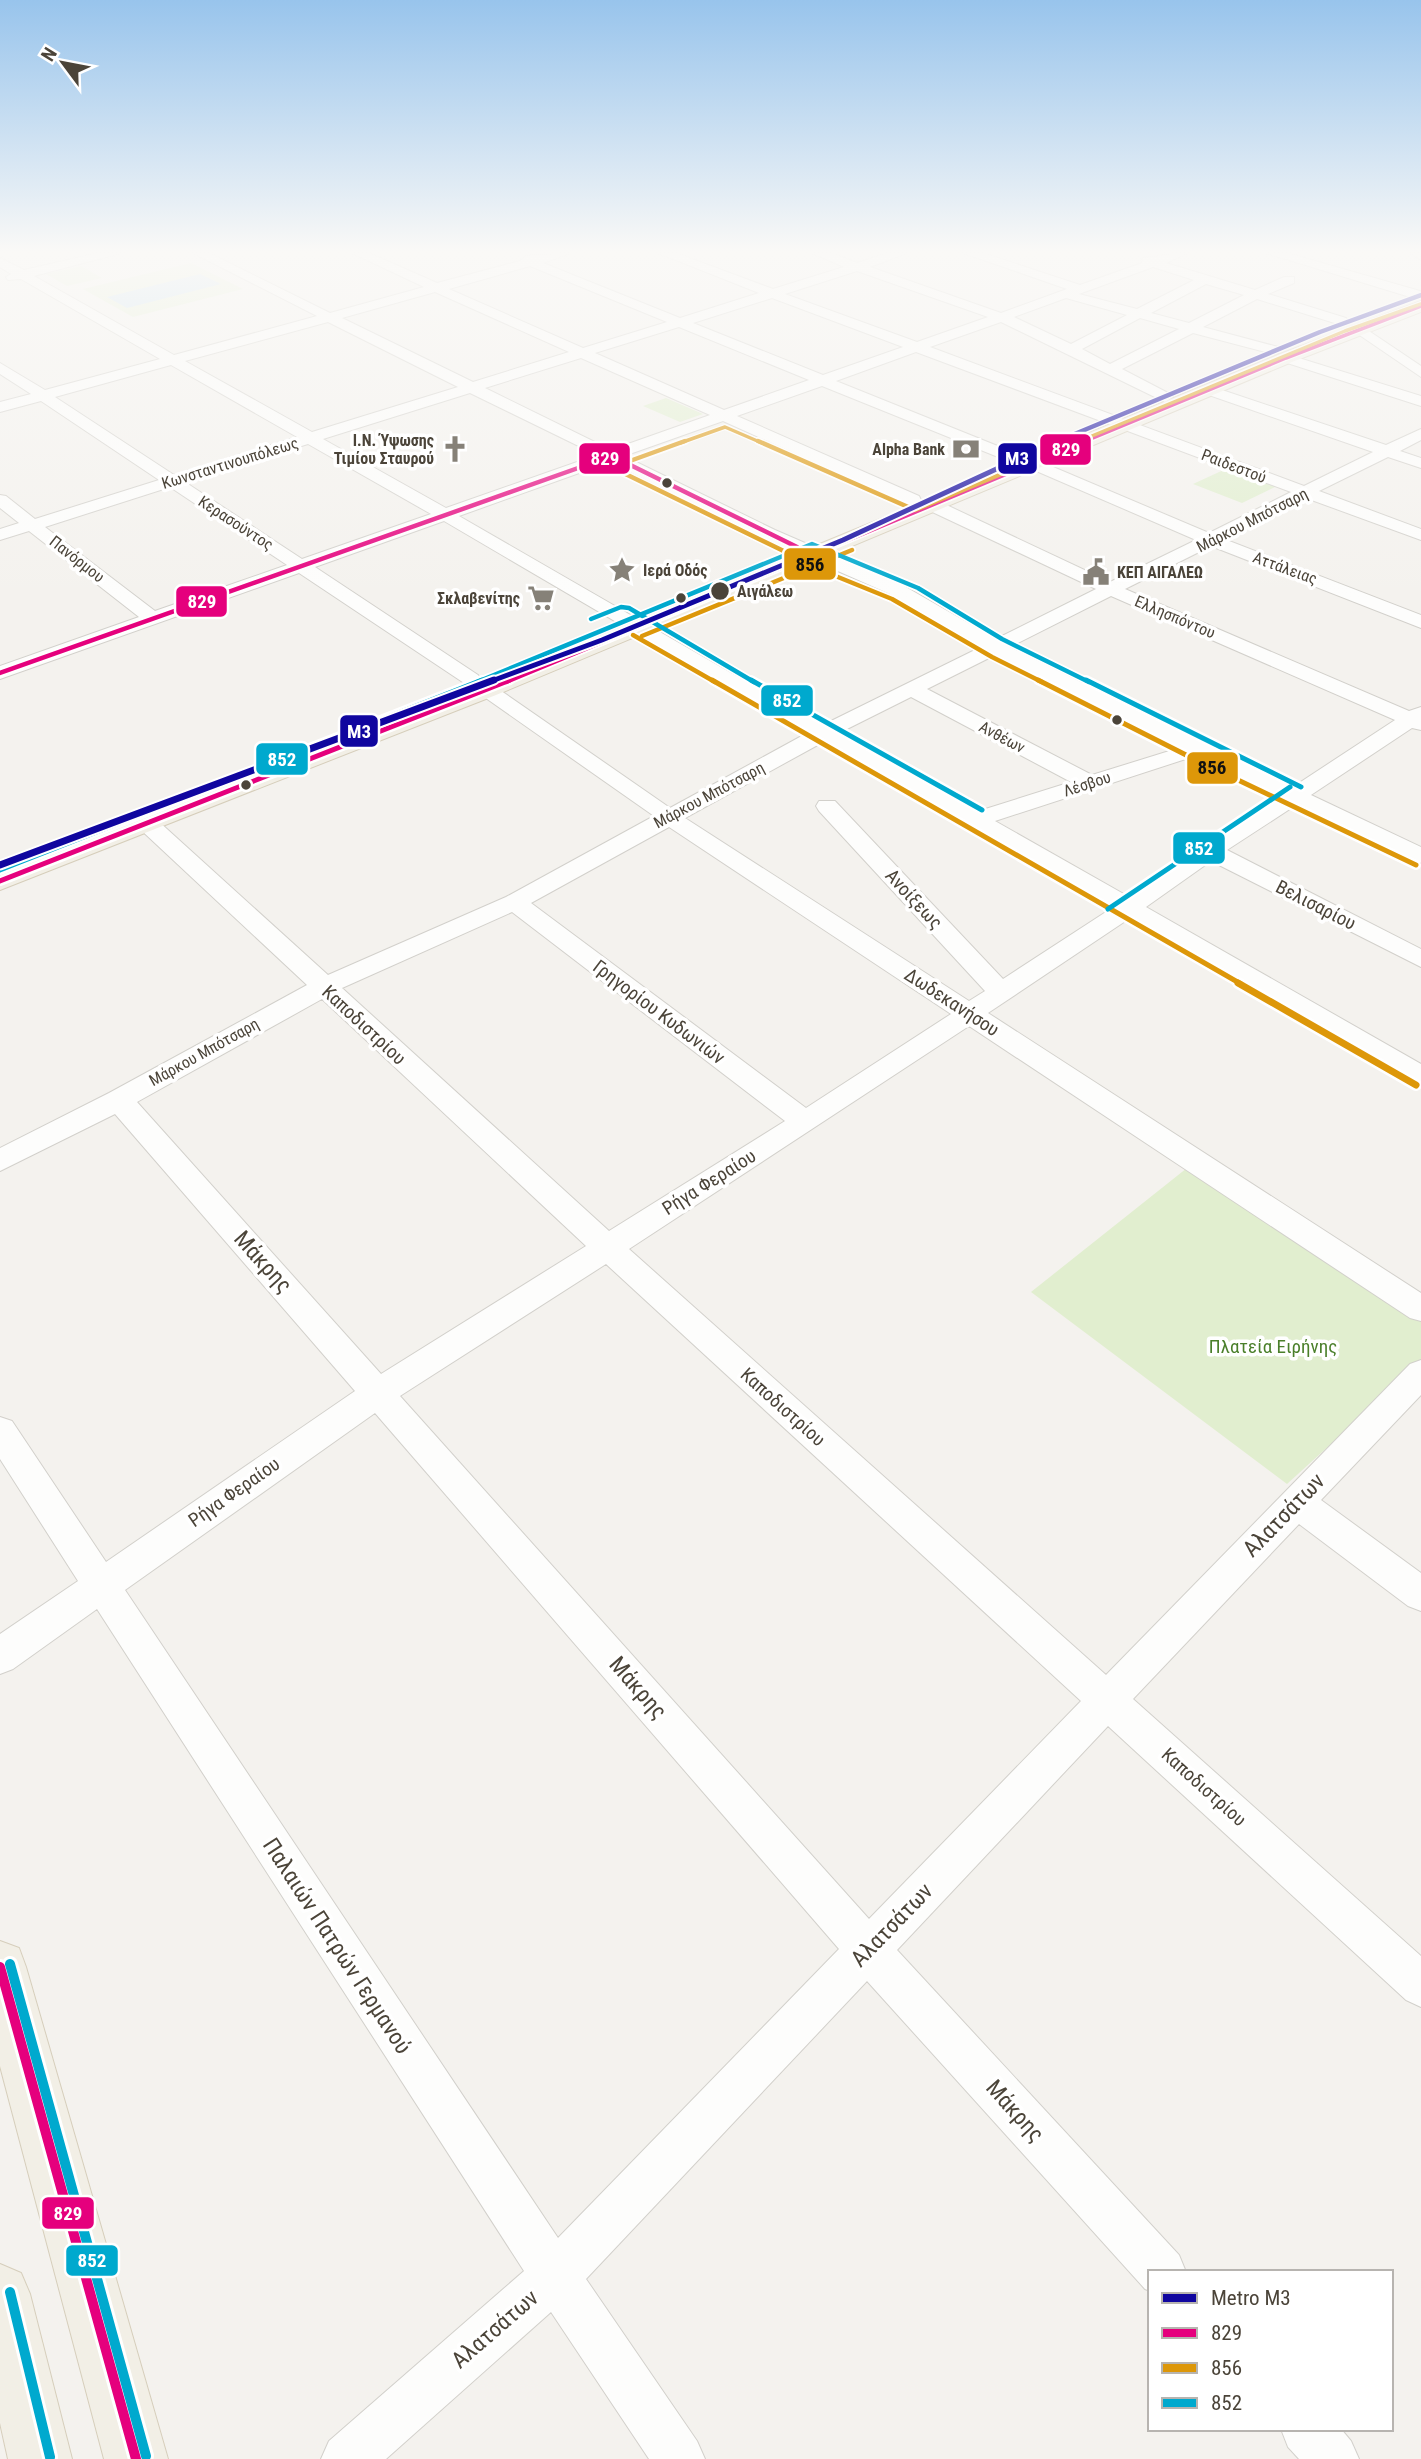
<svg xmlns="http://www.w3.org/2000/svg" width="1421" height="2459" viewBox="0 0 1421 2459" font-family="'Roboto Condensed',sans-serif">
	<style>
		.green { fill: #e1eecf }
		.water { fill: #c0ddf1 }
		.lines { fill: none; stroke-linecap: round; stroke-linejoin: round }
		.minor-casing { stroke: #d2d0cb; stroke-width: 2 }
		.major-casing { stroke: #d6cebb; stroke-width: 2 }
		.minor { fill: #fdfdfc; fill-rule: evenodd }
		.major { fill: #f2efe6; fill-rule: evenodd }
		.bus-1-far3-casing { stroke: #fff; stroke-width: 6 }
		.bus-1-far2-casing { stroke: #fff; stroke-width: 8 }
		.bus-1-far1-casing { stroke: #fff; stroke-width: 10 }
		.bus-1-casing { stroke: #fff; stroke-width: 16 }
		.bus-2-far3-casing { stroke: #fff; stroke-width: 6 }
		.bus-2-far2-casing { stroke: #fff; stroke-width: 8 }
		.bus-2-far1-casing { stroke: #fff; stroke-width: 10 }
		.bus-2-casing { stroke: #fff; stroke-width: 12 }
		.bus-3-far2-casing { stroke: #fff; stroke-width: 8 }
		.bus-3-far1-casing { stroke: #fff; stroke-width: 10 }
		.bus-3-casing { stroke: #fff; stroke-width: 16 }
		.bus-1-far3 { stroke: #e5007d; stroke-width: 3.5 }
		.bus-1-far2 { stroke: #e5007d; stroke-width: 4.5 }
		.bus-1-far1 { stroke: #e5007d; stroke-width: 5 }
		.bus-1 { stroke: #e5007d; stroke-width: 10 }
		.bus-2-far3 { stroke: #dd9709; stroke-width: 3.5 }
		.bus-2-far2 { stroke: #dd9709; stroke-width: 4.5 }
		.bus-2-far1 { stroke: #dd9709; stroke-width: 5 }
		.bus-2 { stroke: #dd9709; stroke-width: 7 }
		.bus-3-far2 { stroke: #00a9ce; stroke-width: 4.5 }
		.bus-3-far1 { stroke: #00a9ce; stroke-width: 5 }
		.bus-3 { stroke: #00a9ce; stroke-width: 10 }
		.metro-1-far2-casing { stroke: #fff; stroke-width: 7 }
		.metro-1-far1-casing { stroke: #fff; stroke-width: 9 }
		.metro-1-casing { stroke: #fff; stroke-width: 11 }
		.metro-1-far2 { stroke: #10069f; stroke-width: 4.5 }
		.metro-1-far1 { stroke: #10069f; stroke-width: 5 }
		.metro-1 { stroke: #10069f; stroke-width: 7 }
		.bus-dot { fill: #4b4439; stroke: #fff; stroke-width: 2.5 }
		.labels { text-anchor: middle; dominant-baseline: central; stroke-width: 7; stroke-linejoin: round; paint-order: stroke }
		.far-poi-label { font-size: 16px; font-weight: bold; fill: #4b4439; stroke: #fff; text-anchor: end }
		.far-street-label { font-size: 16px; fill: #4b4439; stroke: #fff }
		.far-stop-label { font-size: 16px; font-weight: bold; fill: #4b4439; stroke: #fff; text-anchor: start }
		.street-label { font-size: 19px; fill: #4b4439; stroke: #fff }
		.park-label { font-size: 19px; fill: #4a7f2a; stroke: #fff }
		.near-street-label { font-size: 23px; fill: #4b4439; stroke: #fff }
		.line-badge { stroke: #fff; stroke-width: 2.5 }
		.badge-label { font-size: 19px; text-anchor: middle; font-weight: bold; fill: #fff }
		.pale-badge-label { font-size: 19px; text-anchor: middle; font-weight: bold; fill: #111 }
	</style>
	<rect width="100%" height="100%" fill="#f4f2ee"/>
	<g class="green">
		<path d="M 191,263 L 243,289 L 133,317 L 83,289 Z"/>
		<path d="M 81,266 L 102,278 L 67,286 L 46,274 Z"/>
		<path d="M 666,398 L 703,414 L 680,422 L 643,406 Z"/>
		<path d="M 1230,467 L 1279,485 L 1242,503 L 1193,484 Z"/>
		<path d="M 1187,1168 L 1421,1321 L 1421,1362 L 1287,1484 L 1031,1292 Z"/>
	</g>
	<path class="water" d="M 200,274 L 221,284 L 127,308 L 107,297 Z"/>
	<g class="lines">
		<defs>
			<g id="minor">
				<path d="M 98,253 L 121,253 L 34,276 L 174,355 L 317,316 L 193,253 L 209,253 L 330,313 L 424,287 L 352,253 L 369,253 L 437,283 L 520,261 L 526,256 L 570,253 L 543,263 L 680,318 L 759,293 L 658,253 L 676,253 L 773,289 L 844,267 L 812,253 L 831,253 L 857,263 L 887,253 L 907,253 L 870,267 L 1001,313 L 1067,289 L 963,253 L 983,253 L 1080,285 L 1142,263 L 1143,258 C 1157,257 1171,253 1187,253 L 1166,263 L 1255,290 L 1284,277 L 1294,277 L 1294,283 L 1268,294 L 1346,318 L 1348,321 L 1341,325 L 1257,299 L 1203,327 L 1278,347 L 1278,353 L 1273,354 L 1193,333 L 1122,369 L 1170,394 L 1173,397 L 1165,402 L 1001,322 L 930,347 L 1304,486 L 1373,452 L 1206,394 L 1203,391 L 1206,388 L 1216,388 L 1386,445 L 1421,429 L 1421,440 L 1400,451 L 1421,458 L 1421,468 L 1388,457 L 1319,491 L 1421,529 L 1421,540 L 1306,498 L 1224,539 L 1421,615 L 1421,628 L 1211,546 L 1125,589 L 1409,711 L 1421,707 L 1421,730 L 1412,728 L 1311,795 L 1421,847 L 1421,863 L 1296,805 L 1227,850 L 1421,949 L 1421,967 L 1211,861 L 1146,907 L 1421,1064 L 1421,1085 L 1411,1083 L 1130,918 L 988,1013 L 1421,1293 L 1421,1321 L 1410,1318 L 969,1026 L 629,1249 L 1106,1675 L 1410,1364 L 1421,1360 L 1421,1395 L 1321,1500 L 1421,1573 L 1421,1611 L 1408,1606 L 1299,1524 L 1133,1699 L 1421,1956 L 1421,2007 L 1406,2000 L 1108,1726 L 897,1950 L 1179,2255 L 1186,2272 L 1150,2272 L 1150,2291 L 1145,2289 L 867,1981 L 586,2279 L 697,2441 L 705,2459 L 649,2459 L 551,2312 L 386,2459 L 321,2459 L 329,2441 L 524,2271 L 97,1609 L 13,1669 L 0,1674 L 0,1634 L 78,1581 L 0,1459 L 0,1417 L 12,1421 L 106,1562 L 355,1391 L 115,1114 L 0,1171 L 0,1148 L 109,1093 L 307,985 L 141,830 L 138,825 L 141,820 L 157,820 L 328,975 L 506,897 L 654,816 L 480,694 L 477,690 L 480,686 L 494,686 L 670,808 L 809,732 L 717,681 L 444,521 L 315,567 L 478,675 L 481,679 L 478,683 L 464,683 L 299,573 L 0,679 L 0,666 L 139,617 L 29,531 L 0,540 L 0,529 L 19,523 L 0,508 L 0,495 L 6,496 L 35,519 L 159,480 L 41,401 L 0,412 L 0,402 L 31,394 L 0,374 L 0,363 L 45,390 L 160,359 L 21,279 L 8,280 L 6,277 L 11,274 L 0,267 L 0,258 L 24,270 ZM 530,266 L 667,322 L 583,348 L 449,289 ZM 1153,267 L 1194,280 L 1137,309 L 1079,294 ZM 857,271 L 988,317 L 917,342 L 785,294 ZM 1206,284 L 1244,295 L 1189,323 L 1151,313 ZM 435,292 L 569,352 L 473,382 L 342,318 ZM 772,298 L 903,347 L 823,375 L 693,323 ZM 1066,298 L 1127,315 L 1071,344 L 1014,317 ZM 1140,318 L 1179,329 L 1110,364 L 1082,349 ZM 328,322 L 458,387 L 312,432 L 185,361 ZM 679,327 L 809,380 L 724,410 L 595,353 ZM 916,352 L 1291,492 L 1209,533 L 1039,461 L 1027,461 L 1025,464 L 1027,467 L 1196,540 L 1110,582 L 938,501 L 926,501 L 923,505 L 926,509 L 1096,589 L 996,639 L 904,586 L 775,530 L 624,456 L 723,421 L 907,504 L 919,504 L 921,500 L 919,496 L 737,416 L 822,386 L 1008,461 L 1020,461 L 1022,458 L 1020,455 L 836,381 ZM 581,358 L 710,415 L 611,450 L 485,388 ZM 171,365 L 297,437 L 174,475 L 55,397 ZM 470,393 L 597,455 L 446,508 L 323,439 ZM 308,444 L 431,514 L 302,559 L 185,482 ZM 610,462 L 763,538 L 890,594 L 981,647 L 825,724 L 731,673 L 459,516 ZM 170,487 L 287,565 L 155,611 L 45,527 ZM 1111,596 L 1395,720 L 1293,787 L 1010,647 ZM 995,655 L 1179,748 L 1092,775 L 927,689 ZM 911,697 L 1071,782 L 979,811 L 841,732 ZM 825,741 L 1112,908 L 1003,979 L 835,801 L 819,801 L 816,806 L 819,811 L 985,991 L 969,1001 L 685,818 ZM 1195,756 L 1279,796 L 1129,897 L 995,821 ZM 669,827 L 951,1014 L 806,1108 L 531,903 ZM 512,912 L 785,1121 L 609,1231 L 342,988 ZM 322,999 L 586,1246 L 381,1374 L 137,1102 ZM 606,1264 L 1081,1701 L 869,1919 L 400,1396 ZM 375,1413 L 839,1949 L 558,2238 L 125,1590 Z"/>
				<path d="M 1266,253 L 1287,253 L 1420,291 L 1421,295 L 1410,297 Z"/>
				<path d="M 1360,325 L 1421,366 L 1421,377 L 1355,332 L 1355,326 Z"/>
				<path d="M 1286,354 L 1421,396 L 1421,406 L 1281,361 L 1279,358 L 1281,355 Z"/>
				<path d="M 1281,2429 L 1341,2429 L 1351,2441 L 1359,2459 L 1299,2459 L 1288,2447 Z"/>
			</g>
			<g id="major">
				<path d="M 1410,253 L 1421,253 L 1421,260 Z"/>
				<path d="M 1421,301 L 1421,312 L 1292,362 L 496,695 L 0,890 L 0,871 L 478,685 L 1280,354 Z"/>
				<path d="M 0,1941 L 19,1948 L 26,1967 L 168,2459 L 104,2459 L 0,2066 Z"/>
				<path d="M 0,2264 L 21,2273 L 30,2294 L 72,2459 L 8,2459 L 0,2423 Z"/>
			</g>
		</defs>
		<use href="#minor" class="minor-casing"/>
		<use href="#major" class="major-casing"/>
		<use href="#minor" class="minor"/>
		<use href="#major" class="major"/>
		<defs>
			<path id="bus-1-far3" d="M 1081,443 L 1286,358 L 1421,306"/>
			<g id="bus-1-far2">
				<path d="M 0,673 L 612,456 L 797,547"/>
				<path d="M 506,682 L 1085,441"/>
			</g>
			<path id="bus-1-far1" d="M 0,881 L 510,680"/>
			<path id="bus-1" d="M 0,1967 L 136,2459"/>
			<g id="bus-2-far3">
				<path d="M 680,443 L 725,427 L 762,443"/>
				<path d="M 1075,443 L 1345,331 L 1421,304"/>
			</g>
			<g id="bus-2-far2">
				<path d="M 758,441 L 915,510 L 1080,441"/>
				<path d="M 607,465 L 833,575 L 892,599 L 992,657 L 1042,682"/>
				<path d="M 616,466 L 685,441"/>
				<path d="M 633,635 L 715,682"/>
				<path d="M 642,636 L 852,550"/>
			</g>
			<g id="bus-2-far1">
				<path d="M 712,680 L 1241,984"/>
				<path d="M 1038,680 L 1192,758 L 1416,865"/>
			</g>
			<path id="bus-2" d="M 1238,983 L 1416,1085"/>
			<g id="bus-3-far2">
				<path d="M 591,619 L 621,607 L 629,608 L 754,682"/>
				<path d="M 477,682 L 812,544 L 918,588 L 1002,639 L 1089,682"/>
			</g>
			<g id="bus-3-far1">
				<path d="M 751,680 L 982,810"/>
				<path d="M 1086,680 L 1301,787"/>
				<path d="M 0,870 L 482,680"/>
				<path d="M 1108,909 L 1290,787"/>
			</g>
			<g id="bus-3">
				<path d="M 10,1964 L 146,2456"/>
				<path d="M 10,2292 L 50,2457"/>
			</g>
		</defs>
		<use href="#bus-1-far3" class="bus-1-far3-casing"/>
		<use href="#bus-1-far2" class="bus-1-far2-casing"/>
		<use href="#bus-1-far1" class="bus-1-far1-casing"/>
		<use href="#bus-1" class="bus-1-casing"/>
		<use href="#bus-2-far3" class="bus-2-far3-casing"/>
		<use href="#bus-2-far2" class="bus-2-far2-casing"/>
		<use href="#bus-2-far1" class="bus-2-far1-casing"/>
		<use href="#bus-2" class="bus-2-casing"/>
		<use href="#bus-3-far2" class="bus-3-far2-casing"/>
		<use href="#bus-3-far1" class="bus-3-far1-casing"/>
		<use href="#bus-3" class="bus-3-casing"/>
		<use href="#bus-1-far3" class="bus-1-far3"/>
		<use href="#bus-1-far2" class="bus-1-far2"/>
		<use href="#bus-1-far1" class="bus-1-far1"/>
		<use href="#bus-1" class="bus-1"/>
		<use href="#bus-2-far3" class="bus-2-far3"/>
		<use href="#bus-2-far2" class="bus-2-far2"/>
		<use href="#bus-2-far1" class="bus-2-far1"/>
		<use href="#bus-2" class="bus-2"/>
		<use href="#bus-3-far2" class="bus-3-far2"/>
		<use href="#bus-3-far1" class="bus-3-far1"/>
		<use href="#bus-3" class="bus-3"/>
		<defs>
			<path id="metro-1-far2" d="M 1053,443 L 1320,332 L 1421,295"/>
			<path id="metro-1-far1" d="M 489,682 L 602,640 L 843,540 L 1057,441"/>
			<path id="metro-1" d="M 0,865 L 494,680"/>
		</defs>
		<use href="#metro-1-far2" class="metro-1-far2-casing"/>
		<use href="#metro-1-far1" class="metro-1-far1-casing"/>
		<use href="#metro-1" class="metro-1-casing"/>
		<use href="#metro-1-far2" class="metro-1-far2"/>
		<use href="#metro-1-far1" class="metro-1-far1"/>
		<use href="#metro-1" class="metro-1"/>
	</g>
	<linearGradient id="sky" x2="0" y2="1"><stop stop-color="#98c4ec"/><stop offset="0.42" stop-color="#faf9f7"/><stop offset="1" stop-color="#faf9f7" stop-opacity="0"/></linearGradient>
	<rect width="1421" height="598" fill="url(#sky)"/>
	<defs>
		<symbol id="church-bare" viewBox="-9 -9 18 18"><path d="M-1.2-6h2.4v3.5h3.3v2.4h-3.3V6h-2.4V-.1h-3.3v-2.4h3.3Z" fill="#868178" stroke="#fff" stroke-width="2.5" paint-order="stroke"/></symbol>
		<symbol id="bank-bare" viewBox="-9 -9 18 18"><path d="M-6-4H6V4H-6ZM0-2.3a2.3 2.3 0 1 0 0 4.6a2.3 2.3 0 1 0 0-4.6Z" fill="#868178" stroke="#fff" stroke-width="2.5" paint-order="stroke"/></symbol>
		<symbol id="sight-bare" viewBox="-9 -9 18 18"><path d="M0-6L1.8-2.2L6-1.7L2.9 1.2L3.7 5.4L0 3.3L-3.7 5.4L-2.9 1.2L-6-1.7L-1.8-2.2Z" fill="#868178" stroke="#fff" stroke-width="2.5" paint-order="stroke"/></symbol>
		<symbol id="civic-bare" viewBox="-9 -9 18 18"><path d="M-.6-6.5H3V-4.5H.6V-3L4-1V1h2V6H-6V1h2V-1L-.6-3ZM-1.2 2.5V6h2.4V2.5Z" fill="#868178" stroke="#fff" stroke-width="2.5" paint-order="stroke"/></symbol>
		<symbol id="supermarket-bare" viewBox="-9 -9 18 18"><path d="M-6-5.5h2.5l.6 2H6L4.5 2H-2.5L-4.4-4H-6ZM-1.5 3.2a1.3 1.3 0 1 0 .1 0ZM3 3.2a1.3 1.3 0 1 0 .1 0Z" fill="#868178" stroke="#fff" stroke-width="2.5" paint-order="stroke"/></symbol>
	</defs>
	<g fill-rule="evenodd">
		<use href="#church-bare" x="436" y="430" width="38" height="38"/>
		<use href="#bank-bare" x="947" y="430" width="38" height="38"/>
		<use href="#sight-bare" x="603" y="551" width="38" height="38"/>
		<use href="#civic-bare" x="1077" y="553" width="38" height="38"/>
		<use href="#supermarket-bare" x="522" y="579" width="38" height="38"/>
	</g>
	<g class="bus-dot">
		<circle cx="667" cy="483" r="6"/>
		<circle cx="720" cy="591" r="10"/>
		<circle cx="681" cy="598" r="6"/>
		<circle cx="1117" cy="720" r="6"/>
		<circle cx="246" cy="785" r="6"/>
	</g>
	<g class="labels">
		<g class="far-poi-label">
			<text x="434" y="440">Ι.Ν. Ύψωσης<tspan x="434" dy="18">Τιμίου Σταυρού</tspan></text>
			<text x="945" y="449">Alpha Bank</text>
			<text x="643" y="570" text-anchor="start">Ιερά Οδός</text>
			<text x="1117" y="572" text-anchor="start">ΚΕΠ ΑΙΓΑΛΕΩ</text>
			<text x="520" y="598">Σκλαβενίτης</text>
		</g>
		<g class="far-street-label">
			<text transform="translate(230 463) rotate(-17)">Κωνσταντινουπόλεως</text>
			<text transform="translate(1234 466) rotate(21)">Ραιδεστού</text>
			<text transform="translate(1252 520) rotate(-27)">Μάρκου Μπότσαρη</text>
			<text transform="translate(236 523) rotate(33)">Κερασούντος</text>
			<text transform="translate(77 559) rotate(38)">Πανόρμου</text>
			<text transform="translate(1285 568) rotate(20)">Αττάλειας</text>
			<text transform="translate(1175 617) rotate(23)">Ελλησπόντου</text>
			<text transform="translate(1002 737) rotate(28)">Ανθέων</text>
			<text transform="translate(1087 784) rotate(-18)">Λέσβου</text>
			<text transform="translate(709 795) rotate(-28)">Μάρκου Μπότσαρη</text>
			<text transform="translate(204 1052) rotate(-29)">Μάρκου Μπότσαρη</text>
		</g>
		<g class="far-stop-label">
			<text x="737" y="591">Αιγάλεω</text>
		</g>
		<g class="street-label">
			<text transform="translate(914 899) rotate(47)">Ανοίξεως</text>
			<text transform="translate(1316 905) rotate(27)">Βελισαρίου</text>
			<text transform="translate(952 1002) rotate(33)">Δωδεκανήσου</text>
			<text transform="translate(659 1012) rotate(37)">Γρηγορίου Κυδωνιών</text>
			<text transform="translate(364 1025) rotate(43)">Καποδιστρίου</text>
			<text transform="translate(709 1182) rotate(-32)">Ρήγα Φεραίου</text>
			<text transform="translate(783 1407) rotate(42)">Καποδιστρίου</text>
			<text transform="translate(234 1492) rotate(-35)">Ρήγα Φεραίου</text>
			<text transform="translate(1204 1787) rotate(42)">Καποδιστρίου</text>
		</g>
		<g class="park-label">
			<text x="1273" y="1346">Πλατεία Ειρήνης</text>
		</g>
		<g class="near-street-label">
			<text transform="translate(263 1262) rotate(48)">Μάκρης</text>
			<text transform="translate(1284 1515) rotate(-46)">Αλατσάτων</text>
			<text transform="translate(638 1688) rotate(49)">Μάκρης</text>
			<text transform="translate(892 1925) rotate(-46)">Αλατσάτων</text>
			<text transform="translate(337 1946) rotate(57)">Παλαιών Πατρών Γερμανού</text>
			<text transform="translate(1015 2111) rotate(48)">Μάκρης</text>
			<text transform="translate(495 2329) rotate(-41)">Αλατσάτων</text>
		</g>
	</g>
	<g class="line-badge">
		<rect x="1039" y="433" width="53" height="33" rx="7" fill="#e5007d"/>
		<rect x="997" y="442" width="41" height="33" rx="7" fill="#10069f"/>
		<rect x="578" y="442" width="53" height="33" rx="7" fill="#e5007d"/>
		<rect x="783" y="547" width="54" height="34" rx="7" fill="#dd9709"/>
		<rect x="175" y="585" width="53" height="33" rx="7" fill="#e5007d"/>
		<rect x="760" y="684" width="54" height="33" rx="7" fill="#00a9ce"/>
		<rect x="339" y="714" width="40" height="34" rx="7" fill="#10069f"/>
		<rect x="255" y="742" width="54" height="34" rx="7" fill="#00a9ce"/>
		<rect x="1186" y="751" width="53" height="34" rx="7" fill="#dd9709"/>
		<rect x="1172" y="831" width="54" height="34" rx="7" fill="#00a9ce"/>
		<rect x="41" y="2196" width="54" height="34" rx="7" fill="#e5007d"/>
		<rect x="65" y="2244" width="54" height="33" rx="7" fill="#00a9ce"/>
	</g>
	<g class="badge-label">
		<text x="1066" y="456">829</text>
		<text x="1017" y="465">Μ3</text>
		<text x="605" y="465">829</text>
		<text x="202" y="608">829</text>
		<text x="787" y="707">852</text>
		<text x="359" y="738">Μ3</text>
		<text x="282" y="766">852</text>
		<text x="1199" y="855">852</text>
		<text x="68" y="2220">829</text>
		<text x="92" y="2267">852</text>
	</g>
	<g class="pale-badge-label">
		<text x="810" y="571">856</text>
		<text x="1212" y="774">856</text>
	</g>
	<rect x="1148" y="2270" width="245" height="161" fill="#ffffff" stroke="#b7b4b0" stroke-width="2"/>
	<rect x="1162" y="2293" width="35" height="10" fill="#10069f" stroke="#b7b4b0" stroke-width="2"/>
	<text x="1211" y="2305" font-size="21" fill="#4b4439">Metro Μ3</text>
	<rect x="1162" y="2328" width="35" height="10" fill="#e5007d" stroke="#b7b4b0" stroke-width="2"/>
	<text x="1211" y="2340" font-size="21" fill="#4b4439">829</text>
	<rect x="1162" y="2363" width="35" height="10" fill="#dd9709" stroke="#b7b4b0" stroke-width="2"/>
	<text x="1211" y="2375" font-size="21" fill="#4b4439">856</text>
	<rect x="1162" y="2398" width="35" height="10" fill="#00a9ce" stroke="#b7b4b0" stroke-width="2"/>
	<text x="1211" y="2410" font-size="21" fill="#4b4439">852</text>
	<g transform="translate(63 63) rotate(302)" stroke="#ffffff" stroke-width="5" paint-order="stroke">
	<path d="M0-5L12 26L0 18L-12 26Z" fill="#4b4439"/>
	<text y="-10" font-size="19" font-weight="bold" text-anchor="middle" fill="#4b4439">N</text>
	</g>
</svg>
